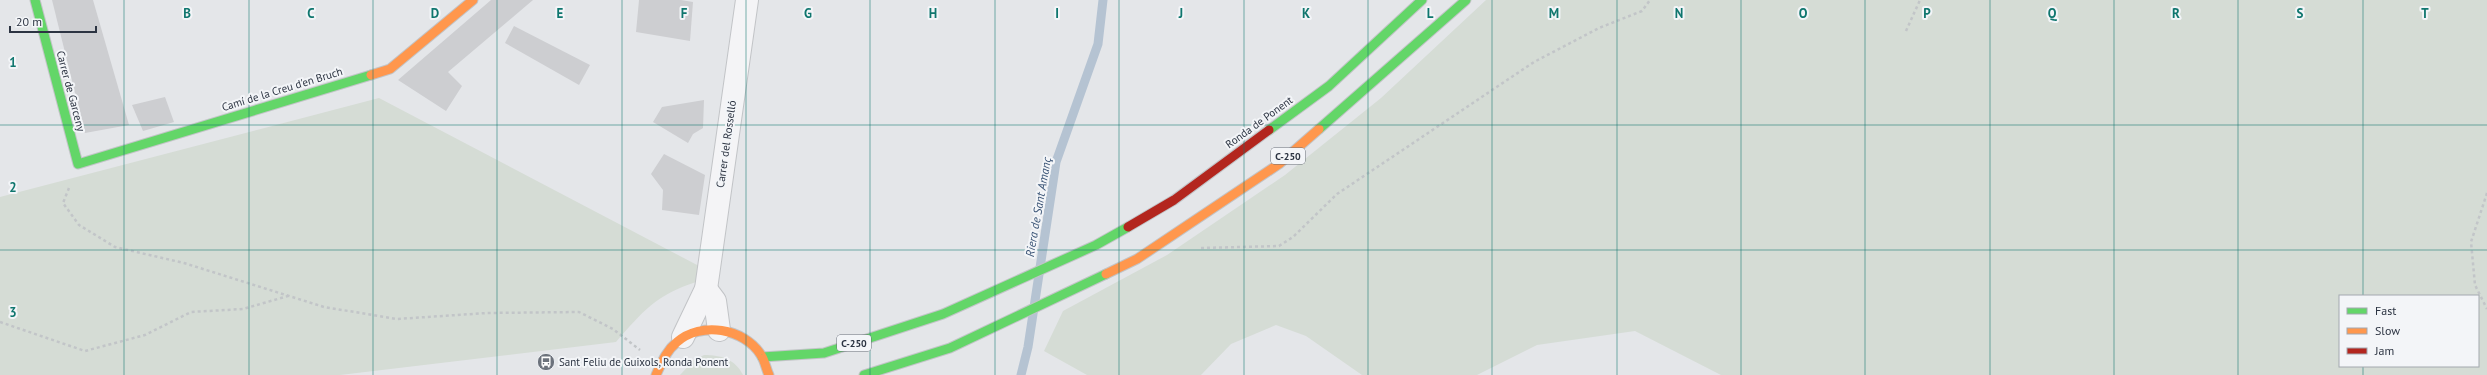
<svg xmlns="http://www.w3.org/2000/svg" width="2487" height="375" viewBox="0 0 2487 375" font-family="'PT Sans',sans-serif">
	<style>
		.green { fill: #d5dcd5; fill-rule: evenodd }
		.lines { fill: none; stroke-linecap: round; stroke-linejoin: round }
		.stream { stroke: #b5c3d2; stroke-width: 9 }
		.building { fill: #cdced1 }
		.street-casing { stroke: #c2c4c7; stroke-width: 24 }
		.fast-casing { stroke: #c2c4c7; stroke-width: 11 }
		.slow-casing { stroke: #c2c4c7; stroke-width: 11 }
		.jam-casing { stroke: #c2c4c7; stroke-width: 11 }
		.path { stroke: #c2c5c8; stroke-width: 2.5; stroke-dasharray: 3 3; stroke-linecap: butt }
		.street { stroke: #f4f4f6; stroke-width: 22 }
		.fast { stroke: #63d668; stroke-width: 9 }
		.slow { stroke: #ff974d; stroke-width: 9 }
		.jam { stroke: #b3261e; stroke-width: 9 }
		.grid { fill: none; stroke: #0f766e; stroke-width: 1; stroke-opacity: 0.55 }
		.labels { text-anchor: middle; dominant-baseline: central; stroke-width: 4; stroke-linejoin: round; paint-order: stroke }
		.shield { fill: #f3f5f8; stroke: #686e79; stroke-width: 1 }
		.shield-label { font-size: 10px; font-weight: bold; fill: #2c3442 }
		.street-label { font-size: 11px; fill: #2c3442; stroke: #f3f5f8 }
		.poi-label { font-size: 11px; fill: #2c3442; stroke: #f3f5f8; text-anchor: start }
		.water-label { font-size: 12px; font-style: italic; fill: #385274; stroke: #f3f5f8 }
		.grid-label { font-size: 13px; text-anchor: middle; font-weight: bold; fill: #0f766e; stroke: #f3f5f8; stroke-width: 4; stroke-linejoin: round; paint-order: stroke }
	</style>
	<rect width="100%" height="100%" fill="#e4e6e9"/>
	<g class="green">
		<path d="M 1486,0 L 2487,0 L 2487,375 L 1721,375 L 1635,331 L 1537,345 L 1477,375 L 1362,375 L 1306,336 L 1276,325 L 1231,344 L 1201,375 L 1087,375 L 1044,351 L 1063,311 L 1167,255 L 1285,175 L 1381,98 ZM 2340,296 L 2478,296 L 2478,366 L 2340,366 Z"/>
		<path d="M 379,98 L 699,266 L 696,282 C 656,295 643,311 616,342 L 340,375 L 0,375 L 0,197 Z"/>
		<path d="M 704,355 C 721,355 735,359 743,375 L 680,375 L 694,360 Z"/>
	</g>
	<g class="lines">
		<path class="stream" d="M 1021,375 L 1028,347 L 1056,162 L 1098,44 L 1103,0"/>
	</g>
	<g class="building">
		<path d="M 52,0 L 93,0 L 129,125 L 85,133 Z"/>
		<path d="M 491,0 L 533,0 L 448,72 L 462,86 L 446,111 L 398,80 Z"/>
		<path d="M 639,0 L 681,0 L 693,2 L 690,41 L 636,32 Z"/>
		<path d="M 514,26 L 590,65 L 579,85 L 505,43 Z"/>
		<path d="M 165,97 L 174,122 L 143,131 L 132,105 Z"/>
		<path d="M 704,100 L 703,128 L 693,134 L 688,143 L 653,122 L 662,107 Z"/>
		<path d="M 664,154 L 705,175 L 699,215 L 662,210 L 663,190 L 651,174 Z"/>
	</g>
	<g class="lines">
		<defs>
			<g id="street">
				<path d="M 706,289 L 715,301 L 719,330"/>
				<path d="M 683,337 L 706,289 L 747,0"/>
			</g>
			<g id="fast">
				<path d="M 35,0 L 78,164 L 371,75"/>
				<path d="M 1319,129 L 1466,0"/>
				<path d="M 1269,130 L 1329,86 L 1422,0"/>
				<path d="M 762,357 L 824,353 L 943,314 L 1096,245 L 1128,227"/>
				<path d="M 864,375 L 950,348 L 1106,274"/>
			</g>
			<g id="slow">
				<path d="M 371,75 L 390,69 L 473,0"/>
				<path d="M 1106,274 L 1137,259 L 1279,164 L 1319,129"/>
				<path d="M 656,375 C 662,362 666,351 677,342 C 701,321 744,328 761,355 C 765,361 766,369 769,375"/>
			</g>
			<path id="jam" d="M 1128,227 L 1174,200 L 1269,130"/>
		</defs>
		<use href="#street" class="street-casing"/>
		<use href="#fast" class="fast-casing"/>
		<use href="#slow" class="slow-casing"/>
		<use href="#jam" class="jam-casing"/>
		<g class="path">
			<path d="M 1906,31 L 1920,0"/>
			<path d="M 69,188 L 63,203 L 79,225 L 115,247 L 184,263 L 324,307 L 397,319 L 487,313 L 579,312 L 613,329 L 640,350"/>
			<path d="M 2487,193 L 2471,242 L 2475,285 L 2487,309"/>
			<path d="M 1201,248 L 1279,246 L 1293,237 L 1337,194 L 1534,62 L 1599,28 L 1642,11 L 1650,0"/>
			<path d="M 0,322 L 85,351 L 145,335 L 191,312 L 243,309 L 288,296"/>
		</g>
		<use href="#street" class="street"/>
		<use href="#fast" class="fast"/>
		<use href="#slow" class="slow"/>
		<use href="#jam" class="jam"/>
	</g>
	<path class="grid" d="M 124,0 L 124,375M 249,0 L 249,375M 373,0 L 373,375M 497,0 L 497,375M 622,0 L 622,375M 746,0 L 746,375M 870,0 L 870,375M 995,0 L 995,375M 1119,0 L 1119,375M 1244,0 L 1244,375M 1368,0 L 1368,375M 1492,0 L 1492,375M 1617,0 L 1617,375M 1741,0 L 1741,375M 1865,0 L 1865,375M 1990,0 L 1990,375M 2114,0 L 2114,375M 2238,0 L 2238,375M 2363,0 L 2363,296M 0,125 L 2487,125M 0,250 L 2487,250M 2363,366 L 2363,375"/>
	<defs>
		<symbol id="bus-disc" viewBox="-11 -11 22 22"><circle r="9.5" fill="#6c727c" stroke="#f3f5f8"/><path d="M-5-6H5V4H4V6H2V4H-2V6H-4V4H-5ZM-3.5-4V0h7V-4ZM-3.5 1.2v1.5H-2V1.2ZM2 1.2v1.5H3.5V1.2Z" fill="#fff"/></symbol>
	</defs>
	<g fill-rule="evenodd">
		<use href="#bus-disc" x="536" y="352" width="20" height="20"/>
	</g>
	<g class="labels">
		<g class="shield">
			<rect x="1271" y="148" width="34" height="16" rx="3"/>
			<rect x="837" y="335" width="34" height="16" rx="3"/>
		</g>
		<g class="shield-label">
			<text x="1288" y="156">C-250</text>
			<text x="854" y="343">C-250</text>
		</g>
		<g class="street-label">
			<text transform="translate(282 89) rotate(-17)">Camí de la Creu d'en Bruch</text>
			<text transform="translate(71 91) rotate(75)">Carrer de Garceny</text>
			<text transform="translate(1259 122) rotate(-36)">Ronda de Ponent</text>
			<text transform="translate(726 144) rotate(-82)">Carrer del Rosselló</text>
		</g>
		<g class="poi-label">
			<text x="559" y="362">Sant Feliu de Guixols, Ronda Ponent</text>
		</g>
		<g class="water-label">
			<text transform="translate(1038 207) rotate(-80)">Riera de Sant Amanç</text>
		</g>
	</g>
	<g class="grid-label">
		<text x="187" y="18">B</text>
		<text x="311" y="18">C</text>
		<text x="435" y="18">D</text>
		<text x="560" y="18">E</text>
		<text x="684" y="18">F</text>
		<text x="808" y="18">G</text>
		<text x="933" y="18">H</text>
		<text x="1057" y="18">I</text>
		<text x="1181" y="18">J</text>
		<text x="1306" y="18">K</text>
		<text x="1430" y="18">L</text>
		<text x="1554" y="18">M</text>
		<text x="1679" y="18">N</text>
		<text x="1803" y="18">O</text>
		<text x="1927" y="18">P</text>
		<text x="2052" y="18">Q</text>
		<text x="2176" y="18">R</text>
		<text x="2300" y="18">S</text>
		<text x="2425" y="18">T</text>
		<text x="13" y="67">1</text>
		<text x="13" y="192">2</text>
		<text x="13" y="317">3</text>
	</g>
	<rect x="2339" y="295" width="140" height="72" fill="#f3f5f8" stroke="#a3a8af"/>
	<rect x="2347" y="308" width="20" height="6" fill="#63d668" stroke="#a3a8af"/>
	<text x="2375" y="315" font-size="12" fill="#2c3442">Fast</text>
	<rect x="2347" y="328" width="20" height="6" fill="#ff974d" stroke="#a3a8af"/>
	<text x="2375" y="335" font-size="12" fill="#2c3442">Slow</text>
	<rect x="2347" y="348" width="20" height="6" fill="#b3261e" stroke="#a3a8af"/>
	<text x="2375" y="355" font-size="12" fill="#2c3442">Jam</text>
	<path d="M10 26v6h86v-6" fill="none" stroke="#2c3442" stroke-width="2"/>
	<text x="16" y="26" font-size="12" fill="#2c3442" stroke="#f3f5f8" stroke-width="3" paint-order="stroke">20 m</text>
</svg>
